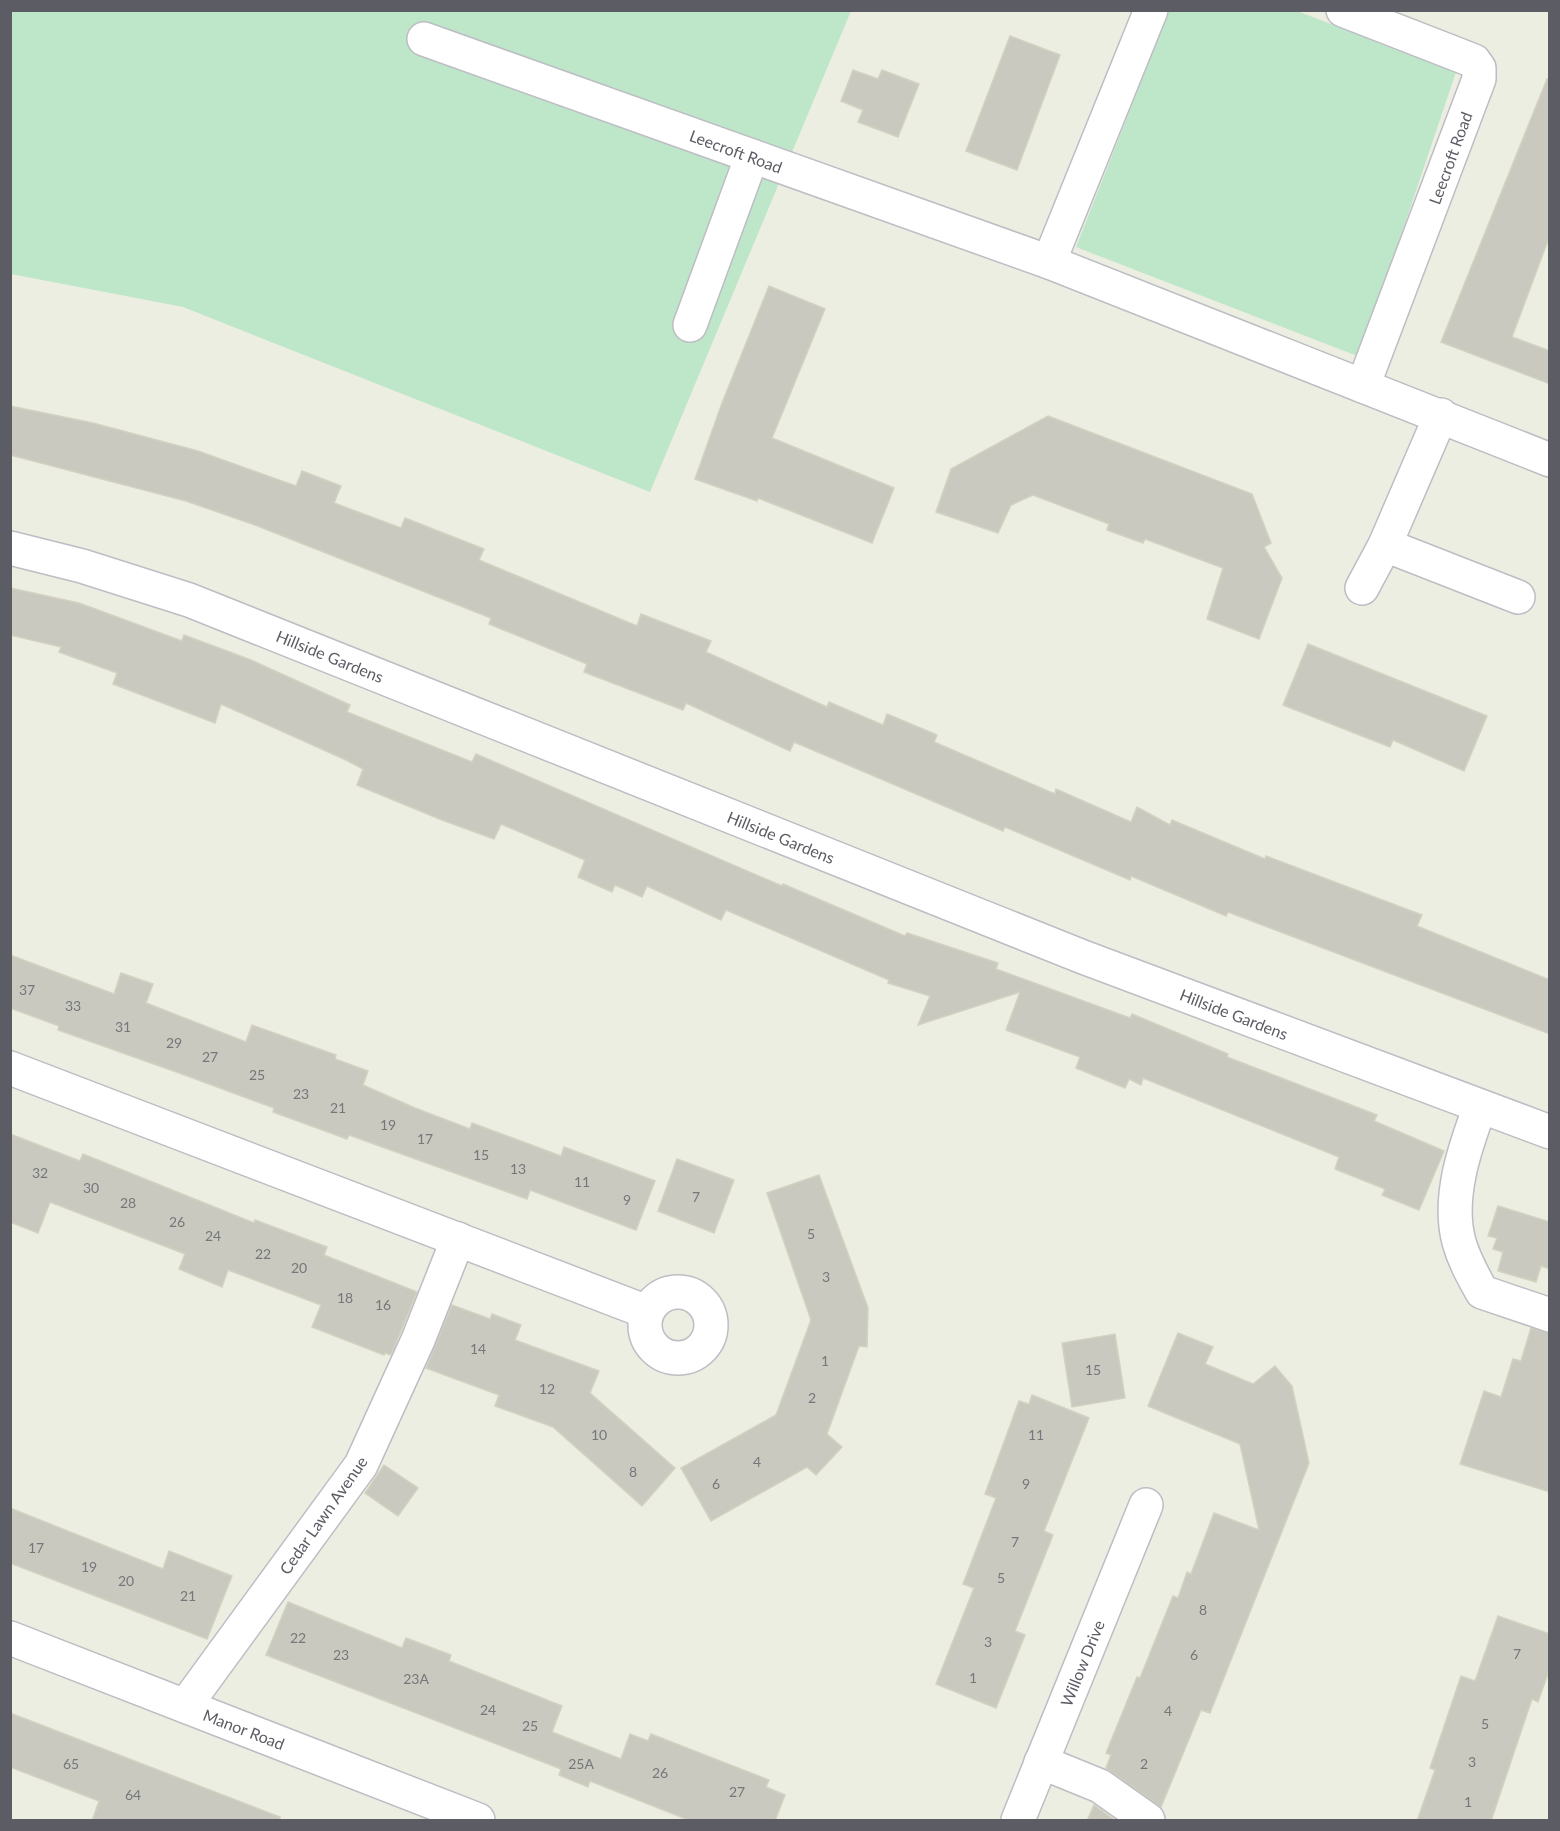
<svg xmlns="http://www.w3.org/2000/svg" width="1560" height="1831" viewBox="0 0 1560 1831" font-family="Lato,sans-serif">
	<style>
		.green { fill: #bee6c9 }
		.building { fill: #c9c9bf; stroke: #d3d2c0; stroke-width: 1.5 }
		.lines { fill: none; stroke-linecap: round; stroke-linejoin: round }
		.minor-casing { stroke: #bdbdc4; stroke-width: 36 }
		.minor { stroke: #fff; stroke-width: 33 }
		.labels { text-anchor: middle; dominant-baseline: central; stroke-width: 4.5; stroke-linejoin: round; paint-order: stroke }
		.number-label { font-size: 14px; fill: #76777b }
		.street-label { font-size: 16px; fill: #5b5c64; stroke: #fff }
	</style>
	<rect width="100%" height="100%" fill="#edeee2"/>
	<g class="green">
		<path d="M 10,11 L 851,11 L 650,492 L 183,307 L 11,274 Z"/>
		<path d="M 1169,11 L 1297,11 L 1456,72 L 1360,357 L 1076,247 Z"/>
	</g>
	<g class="building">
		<path d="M 1010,36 L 1060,55 L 1017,170 L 966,151 Z"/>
		<path d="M 853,70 L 878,79 L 882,70 L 919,84 L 898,137 L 858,122 L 863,110 L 841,101 Z"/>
		<path d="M 1547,79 L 1550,79 L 1550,235 L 1512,337 L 1550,351 L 1550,384 L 1441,342 Z"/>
		<path d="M 769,286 L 825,309 L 772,438 L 894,488 L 872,543 L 758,498 L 757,501 L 695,479 L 722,403 Z"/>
		<path d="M 10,406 L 93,423 L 198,451 L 296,486 L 302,471 L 341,486 L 334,503 L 401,528 L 405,518 L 484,549 L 479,560 L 637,626 L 641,614 L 711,641 L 706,652 L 827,707 L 829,702 L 883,725 L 887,714 L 937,735 L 934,742 L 1055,794 L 1056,789 L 1131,822 L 1137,807 L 1170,825 L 1172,820 L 1265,859 L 1266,856 L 1422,915 L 1417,926 L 1550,980 L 1550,1034 L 1228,912 L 1226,916 L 1131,876 L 1130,880 L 1005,827 L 1003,831 L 794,742 L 790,751 L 686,703 L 683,710 L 584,672 L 587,664 L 489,624 L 491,618 L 255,525 L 186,501 L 10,455 Z"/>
		<path d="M 1048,416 L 1252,494 L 1271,543 L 1264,547 L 1282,578 L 1259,639 L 1207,619 L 1223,568 L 1145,539 L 1143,543 L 1107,530 L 1109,524 L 1033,495 L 1011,505 L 998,533 L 936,512 L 951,469 Z"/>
		<path d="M 10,588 L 79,603 L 182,641 L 184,635 L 251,660 L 350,705 L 347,712 L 472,762 L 476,754 L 782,886 L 783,884 L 905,936 L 907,933 L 998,963 L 996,969 L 1130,1018 L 1132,1014 L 1228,1054 L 1227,1057 L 1377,1115 L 1374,1121 L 1444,1151 L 1419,1210 L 1382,1195 L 1385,1189 L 1335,1169 L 1339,1157 L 1143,1078 L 1141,1085 L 1129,1079 L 1125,1088 L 1076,1068 L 1080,1057 L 1006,1030 L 1020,992 L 918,1025 L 930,996 L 888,983 L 889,980 L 726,910 L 721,920 L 647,886 L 642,897 L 615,885 L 612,892 L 578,877 L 585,860 L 501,824 L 494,839 L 442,820 L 357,785 L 363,769 L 346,760 L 221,704 L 215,723 L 113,684 L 117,673 L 59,652 L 61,647 L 10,635 Z"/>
		<path d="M 1308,644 L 1487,716 L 1464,771 L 1393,740 L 1390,747 L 1283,705 Z"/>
		<path d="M 10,955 L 114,994 L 121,973 L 153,984 L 146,1003 L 246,1042 L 252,1025 L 336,1055 L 335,1059 L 368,1071 L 363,1085 L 415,1108 L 470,1129 L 472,1123 L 561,1156 L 564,1147 L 655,1181 L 636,1230 L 530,1190 L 527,1199 L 349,1135 L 347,1139 L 273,1112 L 274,1108 L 182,1074 L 58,1030 L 59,1026 L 10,1008 Z"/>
		<path d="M 10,1134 L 80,1161 L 83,1154 L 254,1223 L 255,1220 L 327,1247 L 324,1255 L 417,1292 L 391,1355 L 385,1353 L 384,1355 L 312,1327 L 321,1305 L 228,1270 L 222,1287 L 179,1269 L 185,1254 L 50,1202 L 38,1233 L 10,1222 Z"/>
		<path d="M 677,1159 L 734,1180 L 714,1233 L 658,1211 Z"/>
		<path d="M 819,1175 L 868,1308 L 867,1347 L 859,1346 L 827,1434 L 842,1447 L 816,1475 L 807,1467 L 711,1521 L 681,1468 L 776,1415 L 811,1320 L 767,1193 Z"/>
		<path d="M 1498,1206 L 1550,1222 L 1550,1269 L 1541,1266 L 1536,1282 L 1498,1271 L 1503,1252 L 1493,1249 L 1497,1238 L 1488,1236 Z"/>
		<path d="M 452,1305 L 490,1319 L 492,1314 L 521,1325 L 515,1340 L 599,1371 L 590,1393 L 675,1468 L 642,1506 L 553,1427 L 495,1406 L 499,1395 L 426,1368 Z"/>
		<path d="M 1531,1328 L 1550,1333 L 1550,1492 L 1460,1464 L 1484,1391 L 1501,1397 L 1513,1359 L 1521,1361 Z"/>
		<path d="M 1178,1333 L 1213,1347 L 1205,1364 L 1253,1384 L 1275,1366 L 1292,1386 L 1309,1463 L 1210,1713 L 1201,1710 L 1161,1807 L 1106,1768 L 1111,1755 L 1106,1753 L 1137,1677 L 1140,1678 L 1173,1596 L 1178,1598 L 1187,1572 L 1191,1574 L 1214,1513 L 1259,1530 L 1240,1444 L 1148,1406 Z"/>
		<path d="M 1115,1334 L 1125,1398 L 1072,1407 L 1062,1343 Z"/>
		<path d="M 1032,1395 L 1089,1418 L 1044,1531 L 1053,1535 L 1015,1631 L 1025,1635 L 996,1708 L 936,1684 L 974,1588 L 963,1584 L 996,1498 L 985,1494 L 1019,1401 L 1029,1404 Z"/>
		<path d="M 384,1465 L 418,1488 L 398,1516 L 365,1493 Z"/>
		<path d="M 10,1508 L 163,1569 L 169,1551 L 232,1576 L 207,1639 L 10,1563 Z"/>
		<path d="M 288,1602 L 402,1648 L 406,1638 L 451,1655 L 449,1661 L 562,1706 L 552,1732 L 621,1759 L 630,1734 L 648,1741 L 651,1734 L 769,1780 L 766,1787 L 785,1795 L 775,1821 L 691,1821 L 590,1781 L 588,1787 L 559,1775 L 561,1769 L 266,1655 Z"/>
		<path d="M 1498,1616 L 1550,1634 L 1550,1668 L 1538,1702 L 1532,1699 L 1491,1821 L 1417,1821 L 1435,1770 L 1430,1768 L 1461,1676 L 1475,1681 Z"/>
		<path d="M 10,1713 L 280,1817 L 280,1821 L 92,1821 L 99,1801 L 10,1767 Z"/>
		<path d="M 1094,1805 L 1116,1821 L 1087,1821 Z"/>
	</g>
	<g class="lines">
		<defs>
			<g id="minor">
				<path d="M 1343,10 L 1474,61 L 1479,68 L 1479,79 L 1363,386"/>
				<path d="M 424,39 L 1049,262 L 1550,460"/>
				<path d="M 1049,262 L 1151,10"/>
				<path d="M 690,325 L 752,156"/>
				<path d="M 1441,415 L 1385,545 L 1518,597"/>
				<path d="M 10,548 L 82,566 L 189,600 L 1083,957 L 1550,1132"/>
				<path d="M 1362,588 L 1385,545"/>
				<path d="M 10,1068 L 647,1312"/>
				<path d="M 1480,1107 C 1465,1147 1447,1198 1459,1242 C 1464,1260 1473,1276 1482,1292 L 1550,1315"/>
				<circle cx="678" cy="1325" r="33"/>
				<path d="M 10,1638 L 478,1820"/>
				<path d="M 185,1706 L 361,1465 L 418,1340 L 458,1239"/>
				<path d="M 1041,1762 L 1100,1786 L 1148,1820"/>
				<path d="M 1018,1820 L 1146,1505"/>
			</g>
		</defs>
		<use href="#minor" class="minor-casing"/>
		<use href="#minor" class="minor"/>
	</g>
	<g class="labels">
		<g class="number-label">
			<text x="27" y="989">37</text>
			<text x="73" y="1005">33</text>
			<text x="123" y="1026">31</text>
			<text x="174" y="1042">29</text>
			<text x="210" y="1056">27</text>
			<text x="257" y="1074">25</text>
			<text x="301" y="1093">23</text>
			<text x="338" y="1107">21</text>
			<text x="388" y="1124">19</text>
			<text x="425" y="1138">17</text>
			<text x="481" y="1154">15</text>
			<text x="518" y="1168">13</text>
			<text x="40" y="1172">32</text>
			<text x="582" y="1181">11</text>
			<text x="91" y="1187">30</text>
			<text x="696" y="1196">7</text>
			<text x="627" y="1199">9</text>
			<text x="128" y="1202">28</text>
			<text x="177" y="1221">26</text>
			<text x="811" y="1233">5</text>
			<text x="213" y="1235">24</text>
			<text x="263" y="1253">22</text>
			<text x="299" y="1267">20</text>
			<text x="826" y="1276">3</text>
			<text x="345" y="1297">18</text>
			<text x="383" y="1304">16</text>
			<text x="478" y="1348">14</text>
			<text x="825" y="1360">1</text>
			<text x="1093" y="1369">15</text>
			<text x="547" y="1388">12</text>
			<text x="812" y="1397">2</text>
			<text x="599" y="1434">10</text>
			<text x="1036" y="1434">11</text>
			<text x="757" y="1461">4</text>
			<text x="633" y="1471">8</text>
			<text x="716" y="1483">6</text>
			<text x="1026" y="1483">9</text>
			<text x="1015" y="1541">7</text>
			<text x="36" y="1547">17</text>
			<text x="89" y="1566">19</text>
			<text x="1001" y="1577">5</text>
			<text x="126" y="1580">20</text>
			<text x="188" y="1595">21</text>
			<text x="1203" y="1609">8</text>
			<text x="298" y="1637">22</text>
			<text x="988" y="1641">3</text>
			<text x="1517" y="1653">7</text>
			<text x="341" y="1654">23</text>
			<text x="1194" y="1654">6</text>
			<text x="973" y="1677">1</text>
			<text x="416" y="1678">23A</text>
			<text x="488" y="1709">24</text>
			<text x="1168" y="1710">4</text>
			<text x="1485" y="1723">5</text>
			<text x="530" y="1725">25</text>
			<text x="1472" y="1761">3</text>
			<text x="71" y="1763">65</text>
			<text x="581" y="1763">25A</text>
			<text x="1144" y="1763">2</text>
			<text x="660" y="1772">26</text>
			<text x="737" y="1791">27</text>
			<text x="133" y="1794">64</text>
			<text x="1468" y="1801">1</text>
		</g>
		<g class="street-label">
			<text transform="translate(736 151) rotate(20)">Leecroft Road</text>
			<text transform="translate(1450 158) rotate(-70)">Leecroft Road</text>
			<text transform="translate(330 656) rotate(22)">Hillside Gardens</text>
			<text transform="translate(781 837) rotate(22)">Hillside Gardens</text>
			<text transform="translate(1234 1014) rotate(21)">Hillside Gardens</text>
			<text transform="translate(323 1515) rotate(-55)">Cedar Lawn Avenue</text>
			<text transform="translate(1082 1663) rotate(-68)">Willow Drive</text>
			<text transform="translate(244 1729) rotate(21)">Manor Road</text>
		</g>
	</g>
	<rect width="1560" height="1831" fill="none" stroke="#5b5c64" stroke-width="24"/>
</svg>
